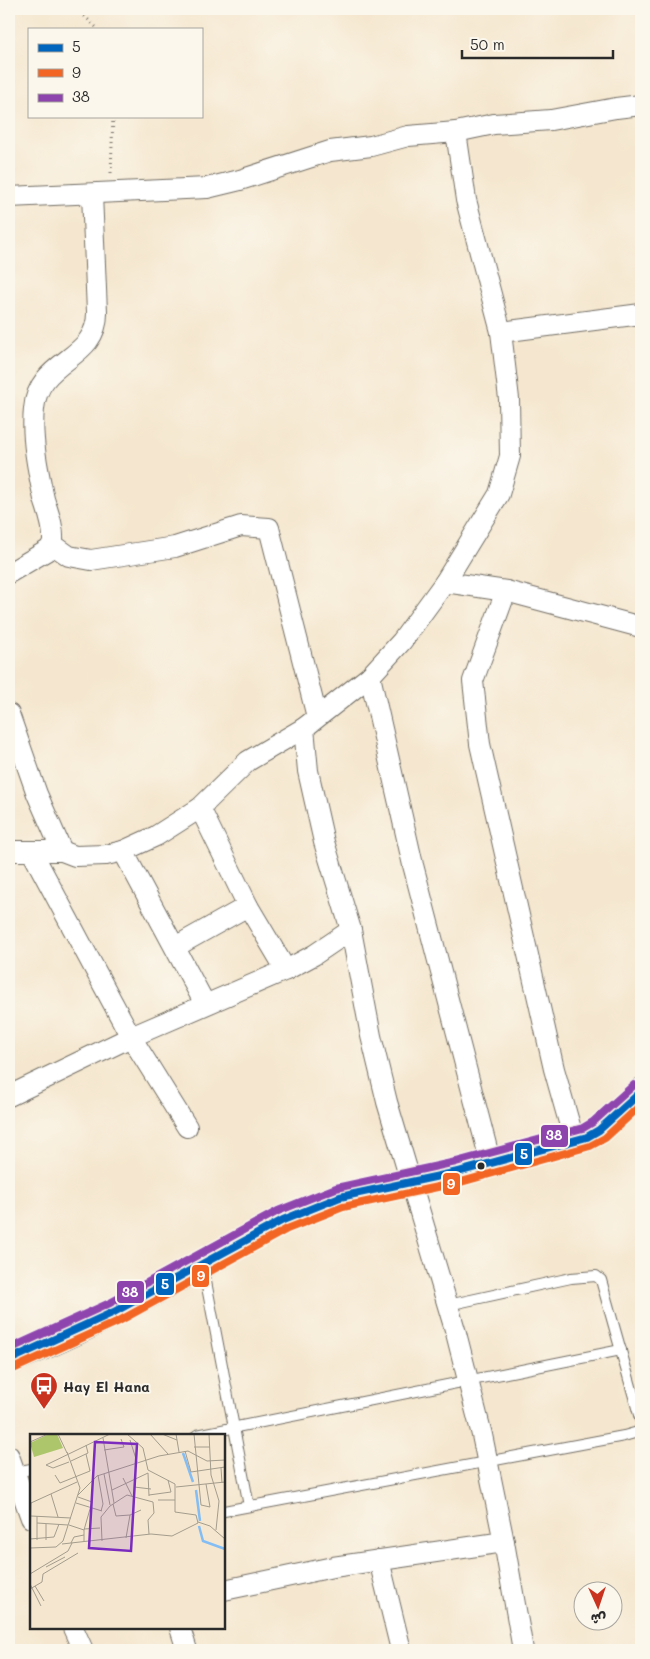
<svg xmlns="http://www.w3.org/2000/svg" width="650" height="1659" viewBox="0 0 650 1659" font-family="Mali,'Playpen Sans Arabic',sans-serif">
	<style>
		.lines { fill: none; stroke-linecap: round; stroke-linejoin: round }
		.lane-casing { stroke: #726d64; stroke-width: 12 }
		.street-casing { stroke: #726d64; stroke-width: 22 }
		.secondary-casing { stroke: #726d64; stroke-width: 29 }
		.path { stroke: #726d64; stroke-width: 3; stroke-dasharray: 1 4; stroke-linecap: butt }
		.lane { stroke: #fff; stroke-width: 10 }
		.street { stroke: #fff; stroke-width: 20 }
		.secondary { stroke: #fff; stroke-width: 28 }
		.bus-1-casing { stroke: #fbf7ec; stroke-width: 11 }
		.bus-2-casing { stroke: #fbf7ec; stroke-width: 11 }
		.bus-3-casing { stroke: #fbf7ec; stroke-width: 11 }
		.bus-1 { stroke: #0065bd; stroke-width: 8 }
		.bus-2 { stroke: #f26522; stroke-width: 8 }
		.bus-3 { stroke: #8e44ad; stroke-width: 8 }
		.bus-dot { fill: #2b2b2b; stroke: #fbf7ec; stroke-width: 2 }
		.labels { text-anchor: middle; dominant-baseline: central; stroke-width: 4; stroke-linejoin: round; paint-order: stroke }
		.poi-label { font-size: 14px; font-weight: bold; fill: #2b2b2b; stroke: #fbf7ec; text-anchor: start }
		.inset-river { fill: none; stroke: #83bdf4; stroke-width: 2.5 }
		.inset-road { fill: none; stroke: #a49c8d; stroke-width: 1 }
		.view { fill: #7b2cbf; fill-opacity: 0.15; stroke: #7b2cbf; stroke-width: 2.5 }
		.inset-edge { fill: none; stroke: #2b2b2b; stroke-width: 2.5 }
		.line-badge { stroke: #fbf7ec; stroke-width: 2 }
		.badge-label { font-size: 14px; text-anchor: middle; font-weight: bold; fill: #fff }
	</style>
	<rect width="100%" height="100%" fill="#fbf7ec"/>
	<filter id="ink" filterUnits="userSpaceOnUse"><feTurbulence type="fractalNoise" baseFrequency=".02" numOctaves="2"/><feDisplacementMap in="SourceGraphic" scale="10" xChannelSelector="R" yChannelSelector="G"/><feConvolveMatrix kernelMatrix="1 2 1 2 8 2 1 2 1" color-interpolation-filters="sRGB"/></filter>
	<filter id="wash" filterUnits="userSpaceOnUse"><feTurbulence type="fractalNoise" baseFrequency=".0096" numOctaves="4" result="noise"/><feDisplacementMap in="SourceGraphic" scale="20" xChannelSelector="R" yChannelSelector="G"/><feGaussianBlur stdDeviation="1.12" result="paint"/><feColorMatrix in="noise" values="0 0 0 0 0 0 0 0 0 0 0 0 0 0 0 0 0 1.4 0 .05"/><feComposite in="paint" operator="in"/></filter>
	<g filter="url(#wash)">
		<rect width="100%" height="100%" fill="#f5e7cf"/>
	</g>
	<g filter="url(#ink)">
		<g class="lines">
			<defs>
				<g id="lane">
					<path d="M 203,1266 L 249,1506"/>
					<path d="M 448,1305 L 571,1278 L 596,1276 L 601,1280 L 641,1422"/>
					<path d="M 197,1435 L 621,1350"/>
					<path d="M 15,1472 L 31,1469"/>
					<path d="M 224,1511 L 624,1436 L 638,1432 L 641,1427"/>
				</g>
				<g id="street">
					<path d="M 9,197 L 207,188 L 240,180 L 330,151 L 371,146 L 408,136 L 456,132 L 494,124 L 551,120 L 616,108 L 641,105"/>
					<path d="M 501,332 L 641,314"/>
					<path d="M 52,544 L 69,556 L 91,560 L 175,547 L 241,526 L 269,528 L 317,717"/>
					<path d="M 9,573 L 48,550 C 51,547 53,545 53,540 C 54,527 48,512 44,499 C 38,471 31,438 34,409 C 38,358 98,361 97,312 L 92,194"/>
					<path d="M 445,582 L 506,591 L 641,627"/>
					<path d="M 506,591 L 473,681 L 480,744 L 554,1069 L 574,1140"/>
					<path d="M 370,676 L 413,865 L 491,1164"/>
					<path d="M 9,714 L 37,794 L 62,851"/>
					<path d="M 304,728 L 308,771 L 324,842 L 351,930 L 371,1036 L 387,1102 L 456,1333 L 482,1435 L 504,1542 L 523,1650"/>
					<path d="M 200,808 L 248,906"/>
					<path d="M 9,851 L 62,851 L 75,856 L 106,855 L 123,851 L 156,836 L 200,808 L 248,761 L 304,728 L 370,676 L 402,641 L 445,582 L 499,494 L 510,456 L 509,399 L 501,332 L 466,200 L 456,132"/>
					<path d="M 123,851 L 205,1004"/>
					<path d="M 32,852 L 131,1037 L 187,1127"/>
					<path d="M 175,947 L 248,906 L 286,970"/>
					<path d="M 9,1096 L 131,1037 L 286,970 L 314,955 L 351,930"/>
					<path d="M 9,1456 L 31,1518"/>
					<path d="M 379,1560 L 401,1650"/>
					<path d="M 224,1590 L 333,1567 L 504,1542"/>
					<path d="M 73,1628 L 83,1650"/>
					<path d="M 180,1628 L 187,1650"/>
				</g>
				<path id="secondary" d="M 9,1360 C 105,1323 193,1269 283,1220 L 340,1197 L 458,1172 L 587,1137 L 599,1130 L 641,1092"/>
			</defs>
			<use href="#lane" class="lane-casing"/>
			<use href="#street" class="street-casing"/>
			<use href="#secondary" class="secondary-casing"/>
			<g class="path">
				<path d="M 77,9 L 98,29"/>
				<path d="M 111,173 L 113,116"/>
			</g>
			<use href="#lane" class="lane"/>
			<use href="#street" class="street"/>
			<use href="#secondary" class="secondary"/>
			<defs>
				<path id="bus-1" d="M 9,1360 L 114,1312 L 283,1220 L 340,1197 L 458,1172 L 587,1137 L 599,1130 L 641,1092"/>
				<path id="bus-2" d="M 13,1369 L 119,1321 L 287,1229 L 343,1207 L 461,1182 L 590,1146 L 605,1138 L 641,1105"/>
				<path id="bus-3" d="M 9,1349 L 110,1303 L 278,1211 L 336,1188 L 456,1162 L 583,1128 L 593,1122 L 634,1085"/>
			</defs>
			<use href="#bus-1" class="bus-1-casing"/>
			<use href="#bus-2" class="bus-2-casing"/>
			<use href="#bus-3" class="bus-3-casing"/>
			<use href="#bus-1" class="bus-1"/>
			<use href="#bus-2" class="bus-2"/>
			<use href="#bus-3" class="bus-3"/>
		</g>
	</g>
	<defs>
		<symbol id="bus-pin" viewBox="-11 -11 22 30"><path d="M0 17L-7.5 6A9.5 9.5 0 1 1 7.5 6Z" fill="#c8321e" stroke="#fbf7ec"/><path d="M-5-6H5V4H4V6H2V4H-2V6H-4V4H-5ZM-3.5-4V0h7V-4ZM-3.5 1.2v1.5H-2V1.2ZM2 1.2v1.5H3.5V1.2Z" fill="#fff"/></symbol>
	</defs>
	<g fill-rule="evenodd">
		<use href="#bus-pin" x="28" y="1370" width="32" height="43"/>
	</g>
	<circle class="bus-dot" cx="481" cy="1166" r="4.5"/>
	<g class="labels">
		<g class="poi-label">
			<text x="63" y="1386">Hay El Hana</text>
		</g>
	</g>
	<g transform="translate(30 1434)">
		<rect width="195" height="195" fill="#f5e7cf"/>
		<path d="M 19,0 L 27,0 L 33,14 L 4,23 L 0,9 Z" fill="#aec66b"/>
		<path class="inset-river" d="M 153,19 L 163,48M 166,56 L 170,87M 169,92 L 173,107 L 195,115"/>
		<path class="inset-road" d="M 28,0 L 37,19M 120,0 L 138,20M 132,0 L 147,6M 146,0 L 149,18M 164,0 L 171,71 L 180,73 L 176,50M 179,0 L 181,41 L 189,67 L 186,96M 73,4 L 84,69M 100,6 L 107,28M 0,8 L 18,0M 164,13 L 180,13M 74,16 L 94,13 L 91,5M 155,17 L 161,38 L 195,33M 41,27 L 58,19 L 56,11M 39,28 L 23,34 L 16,31 L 80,0M 191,34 L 192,49M 118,39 L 119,62M 74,40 L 80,71M 25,41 L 30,49 L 60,37 L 56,20M 68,41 L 73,70 L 71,77M 93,44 L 102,62M 104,53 L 121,55M 146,53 L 195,48M 82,56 L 118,39M 21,60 L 28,83M 48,61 L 67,42 L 129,22 L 158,17 L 177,27 L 195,26M 119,61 L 141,58 L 138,46M 48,63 L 62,68 L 54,96 L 54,108M 128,66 L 145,66M 46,69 L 72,77M 83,70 L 86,82 L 100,81M 1,82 L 41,84M 168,88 L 180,92 L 195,105M 7,89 L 38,91M 16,90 L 16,106M 39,91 L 54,96M 54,95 L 70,94M 96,104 L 100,81 L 111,76M 0,105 L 24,103 L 29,90M 7,106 L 7,82M 72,107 L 71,83 L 80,72 L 97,61 L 123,68 L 124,79 L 118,86 L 119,100M 41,109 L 44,103 L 54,101M 32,110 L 121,100 L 142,102 L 168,89 L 166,81 L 145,78 L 145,50 L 118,36 L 113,14 L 97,0M 0,114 L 26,113 L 33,107 L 50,54 L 37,18M 0,114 L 1,69 L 47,48M 16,133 L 35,123M 0,140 L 38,117 L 42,109M 0,150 L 11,172M 5,152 L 14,167M 0,155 L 12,148 L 13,140 L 48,119"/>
		<path class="view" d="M 65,8 L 107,10 L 101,117 L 59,114 Z"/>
		<rect width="195" height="195" class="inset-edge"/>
	</g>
	<g class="line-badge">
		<rect x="540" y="1124" width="29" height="24" rx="5" fill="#8e44ad"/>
		<rect x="514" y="1142" width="19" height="24" rx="5" fill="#0065bd"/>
		<rect x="442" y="1172" width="19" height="24" rx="5" fill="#f26522"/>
		<rect x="191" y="1264" width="19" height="24" rx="5" fill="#f26522"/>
		<rect x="155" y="1272" width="20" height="24" rx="5" fill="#0065bd"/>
		<rect x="116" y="1280" width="29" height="24" rx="5" fill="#8e44ad"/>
	</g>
	<g class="badge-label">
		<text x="554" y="1140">38</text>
		<text x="524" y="1159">5</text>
		<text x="451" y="1189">9</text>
		<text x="201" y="1281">9</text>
		<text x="165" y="1289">5</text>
		<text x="130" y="1297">38</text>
	</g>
	<rect width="650" height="1659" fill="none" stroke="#fbf7ec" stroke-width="30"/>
	<rect x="28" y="28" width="175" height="90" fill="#fbf7ec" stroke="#a8a59f"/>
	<rect x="38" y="44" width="25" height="8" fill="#0065bd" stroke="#a8a59f"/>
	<text x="72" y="52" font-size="15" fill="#2b2b2b">5</text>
	<rect x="38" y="69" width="25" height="8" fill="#f26522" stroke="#a8a59f"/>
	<text x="72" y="78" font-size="15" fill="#2b2b2b">9</text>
	<rect x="38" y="94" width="25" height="8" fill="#8e44ad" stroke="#a8a59f"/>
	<text x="72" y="102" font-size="15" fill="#2b2b2b">38</text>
	<g transform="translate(598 1606) rotate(177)"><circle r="24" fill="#fbf7ec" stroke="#a8a59f"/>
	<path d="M0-4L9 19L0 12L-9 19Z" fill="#c8321e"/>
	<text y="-8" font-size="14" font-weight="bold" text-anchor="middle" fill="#2b2b2b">ش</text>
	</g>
	<path d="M462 50v8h151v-8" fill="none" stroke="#2b2b2b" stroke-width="2.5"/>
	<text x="470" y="50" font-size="15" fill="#2b2b2b" stroke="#fbf7ec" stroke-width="4" paint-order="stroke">50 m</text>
</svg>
